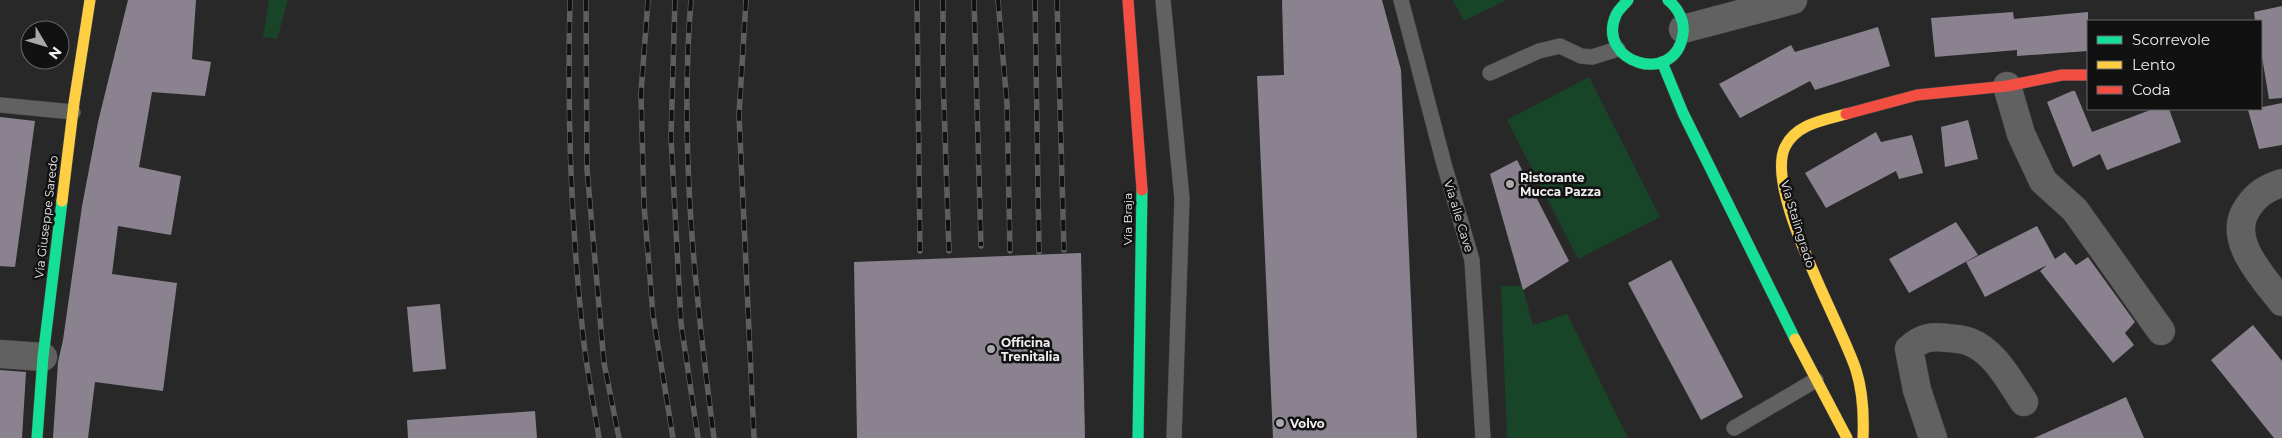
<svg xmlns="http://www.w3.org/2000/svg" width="2282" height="438" viewBox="0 0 2282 438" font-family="Montserrat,sans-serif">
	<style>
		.green { fill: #184428 }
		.building { fill: #8a838f }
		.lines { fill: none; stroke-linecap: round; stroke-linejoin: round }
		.lane-casing { stroke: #464546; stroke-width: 16 }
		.street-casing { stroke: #464546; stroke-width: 29 }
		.fast-casing { stroke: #464546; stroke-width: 12 }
		.slow-casing { stroke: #464546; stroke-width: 12 }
		.jam-casing { stroke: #464546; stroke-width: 12 }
		.lane { stroke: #626162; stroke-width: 15 }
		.street { stroke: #626162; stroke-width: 28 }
		.fast { stroke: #16e098; stroke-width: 11 }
		.slow { stroke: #ffcf43; stroke-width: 11 }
		.jam { stroke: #f24e42; stroke-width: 11 }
		.rail-casing { stroke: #5f5e5f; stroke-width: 5.5 }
		.rail { stroke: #111112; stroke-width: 4; stroke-dasharray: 11; stroke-linecap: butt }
		.poi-dot { fill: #a9a8aa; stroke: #111112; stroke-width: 2 }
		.labels { text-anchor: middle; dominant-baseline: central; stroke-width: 5; stroke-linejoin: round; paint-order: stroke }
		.poi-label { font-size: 12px; font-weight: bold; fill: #eeedef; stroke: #111112; text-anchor: start }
		.street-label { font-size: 12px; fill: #eeedef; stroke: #111112 }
	</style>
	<rect width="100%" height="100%" fill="#292829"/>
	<g class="green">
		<path d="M 269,0 L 288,0 L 277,39 L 263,37 Z"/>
		<path d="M 1453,0 L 1507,0 L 1464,21 Z"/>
		<path d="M 1589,77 L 1660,217 L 1578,259 L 1507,120 Z"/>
		<path d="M 1501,286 L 1522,286 L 1533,325 L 1567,314 L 1628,438 L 1507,438 Z"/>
	</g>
	<g class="building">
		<path d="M 128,0 L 196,0 L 192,59 L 211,62 L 205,96 L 152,92 L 139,167 L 181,176 L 171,235 L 118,226 L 112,274 L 177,283 L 163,391 L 95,382 L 88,438 L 53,438 L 58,362 L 63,340 L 82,206 L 98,122 Z"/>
		<path d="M 1282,0 L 1382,0 L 1401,70 L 1417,438 L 1273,438 L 1257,76 L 1284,75 Z"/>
		<path d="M 2282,6 L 2282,98 L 2269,99 L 2261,51 L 2261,21 L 2255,21 L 2254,12 Z"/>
		<path d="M 2013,12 L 2014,19 L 2088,12 L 2088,51 L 2017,56 L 2017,50 L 1935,57 L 1931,18 Z"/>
		<path d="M 1878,27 L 1890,66 L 1815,90 L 1810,81 L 1740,118 L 1719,84 L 1791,45 L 1795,52 Z"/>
		<path d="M 2072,91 L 2075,91 L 2092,132 L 2153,109 L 2169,109 L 2181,142 L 2107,170 L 2100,154 L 2073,167 L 2047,102 Z"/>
		<path d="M 2282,103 L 2282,145 L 2259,149 L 2248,110 Z"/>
		<path d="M 0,117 L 35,121 L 15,267 L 0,266 Z"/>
		<path d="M 1968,120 L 1978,159 L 1945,167 L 1941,127 Z"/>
		<path d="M 1876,132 L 1881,142 L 1912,135 L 1923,173 L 1899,179 L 1896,171 L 1826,208 L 1805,173 Z"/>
		<path d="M 1517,160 L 1569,261 L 1523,290 L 1490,174 Z"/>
		<path d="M 1956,222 L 1978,255 L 1909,293 L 1889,259 Z"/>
		<path d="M 2037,226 L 2055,259 L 2065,252 L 2076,265 L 2088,257 L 2135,322 L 2125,333 L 2134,345 L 2113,363 L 2040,271 L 2047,265 L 1985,297 L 1966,262 Z"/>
		<path d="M 1081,253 L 1085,438 L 857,438 L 854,262 Z"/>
		<path d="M 1671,260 L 1743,397 L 1701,420 L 1628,283 Z"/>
		<path d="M 440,304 L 446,369 L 413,372 L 407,307 Z"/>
		<path d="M 2253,325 L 2282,361 L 2282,438 L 2274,438 L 2211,360 Z"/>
		<path d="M 0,370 L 26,372 L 22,438 L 0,438 Z"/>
		<path d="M 2126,397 L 2144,438 L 2034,438 L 2113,403 Z"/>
		<path d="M 535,411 L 537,438 L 408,438 L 407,420 Z"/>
	</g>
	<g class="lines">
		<defs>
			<g id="lane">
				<path d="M 1163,0 L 1182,199 L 1174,438"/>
				<path d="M 1401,0 L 1444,164 L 1472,260 L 1483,438"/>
				<path d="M 1490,73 L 1539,51 L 1560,46 L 1581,56 L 1592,57 L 1618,49"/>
				<path d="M 0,105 L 73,112"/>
				<path d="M 1734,428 L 1816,380"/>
			</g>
			<g id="street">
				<path d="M 1683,29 L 1793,0"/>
				<path d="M 2007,86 L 2021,134 L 2043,181 L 2075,210 L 2161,331"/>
				<path d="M 2282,183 C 2266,188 2257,194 2248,207 C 2225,239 2263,277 2282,302"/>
				<path d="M 0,354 L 43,357"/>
				<path d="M 1933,438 L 1917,390 L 1909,349 C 1922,337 1931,336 1948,338 C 1955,339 1964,339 1970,342 C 1995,352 2009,380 2024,402"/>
			</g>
			<g id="fast">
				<path d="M 1628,0 C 1624,5 1618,10 1616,15 C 1595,62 1675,88 1683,34 C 1685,21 1678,8 1668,0"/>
				<path d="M 1662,62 L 1683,113 L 1795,339"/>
				<path d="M 37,438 L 43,357 L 62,201"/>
				<path d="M 1138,438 L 1142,190"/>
			</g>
			<g id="slow">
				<path d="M 1846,114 C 1824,120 1796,124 1785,147 C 1764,191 1841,323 1856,370 C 1863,392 1864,415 1863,438"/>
				<path d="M 62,201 L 74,103 L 90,0"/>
				<path d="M 1795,339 L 1847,438"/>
			</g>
			<g id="jam">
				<path d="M 1128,0 L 1142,190"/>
				<path d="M 1846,114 L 1917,95 L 2007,86 L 2062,75 L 2088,75"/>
			</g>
		</defs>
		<use href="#lane" class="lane-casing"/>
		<use href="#street" class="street-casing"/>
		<use href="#fast" class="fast-casing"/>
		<use href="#slow" class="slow-casing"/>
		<use href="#jam" class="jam-casing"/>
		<use href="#lane" class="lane"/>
		<use href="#street" class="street"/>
		<use href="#fast" class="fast"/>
		<use href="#slow" class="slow"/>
		<use href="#jam" class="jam"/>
		<defs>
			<g id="rail">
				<path d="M 570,0 C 567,115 571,230 584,344 C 588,376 594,407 599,438"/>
				<path d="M 586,0 L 587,169 L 604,363 L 619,438"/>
				<path d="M 648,0 L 641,93 L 644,205 L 653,315 L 673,438"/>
				<path d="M 675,0 L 671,137 L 681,323 L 698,438"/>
				<path d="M 691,0 C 679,146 695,294 714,438"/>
				<path d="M 746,0 L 739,115 L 754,438"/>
				<path d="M 917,0 L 920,251"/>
				<path d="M 943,0 L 943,77 L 949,251"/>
				<path d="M 974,0 L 981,246"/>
				<path d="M 998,0 L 1007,104 L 1010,251"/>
				<path d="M 1035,0 L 1039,252"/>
				<path d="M 1057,0 L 1064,250"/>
			</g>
		</defs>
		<use href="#rail" class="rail-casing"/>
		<use href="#rail" class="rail"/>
	</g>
	<g class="poi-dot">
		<circle cx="1510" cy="184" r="5"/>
		<circle cx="991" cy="349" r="5"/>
		<circle cx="1280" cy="423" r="5"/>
	</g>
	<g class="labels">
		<g class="poi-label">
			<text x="1520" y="177">Ristorante<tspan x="1520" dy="14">Mucca Pazza</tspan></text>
			<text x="1001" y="342">Officina<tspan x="1001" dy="14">Trenitalia</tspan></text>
			<text x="1290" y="423">Volvo</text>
		</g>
		<g class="street-label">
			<text transform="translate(1459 216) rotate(73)">Via alle Cave</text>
			<text transform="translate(46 217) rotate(-83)">Via Giuseppe Saredo</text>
			<text transform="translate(1127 219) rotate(-90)">Via Braja</text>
			<text transform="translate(1798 224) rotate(73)">Via Stalingrado</text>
		</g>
	</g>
	<rect x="2087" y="20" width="175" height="90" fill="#111112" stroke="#69696a"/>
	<rect x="2097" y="36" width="25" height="8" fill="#16e098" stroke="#69696a"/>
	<text x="2132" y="45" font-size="15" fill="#eeedef">Scorrevole</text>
	<rect x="2097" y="61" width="25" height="8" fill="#ffcf43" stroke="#69696a"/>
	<text x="2132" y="70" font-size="15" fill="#eeedef">Lento</text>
	<rect x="2097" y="86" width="25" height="8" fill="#f24e42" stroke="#69696a"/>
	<text x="2132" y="95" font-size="15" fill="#eeedef">Coda</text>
	<g transform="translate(45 45) rotate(128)"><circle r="24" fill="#111112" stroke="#69696a"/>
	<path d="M0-4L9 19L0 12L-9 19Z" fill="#a9a8aa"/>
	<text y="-8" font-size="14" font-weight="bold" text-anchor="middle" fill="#eeedef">N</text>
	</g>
</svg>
